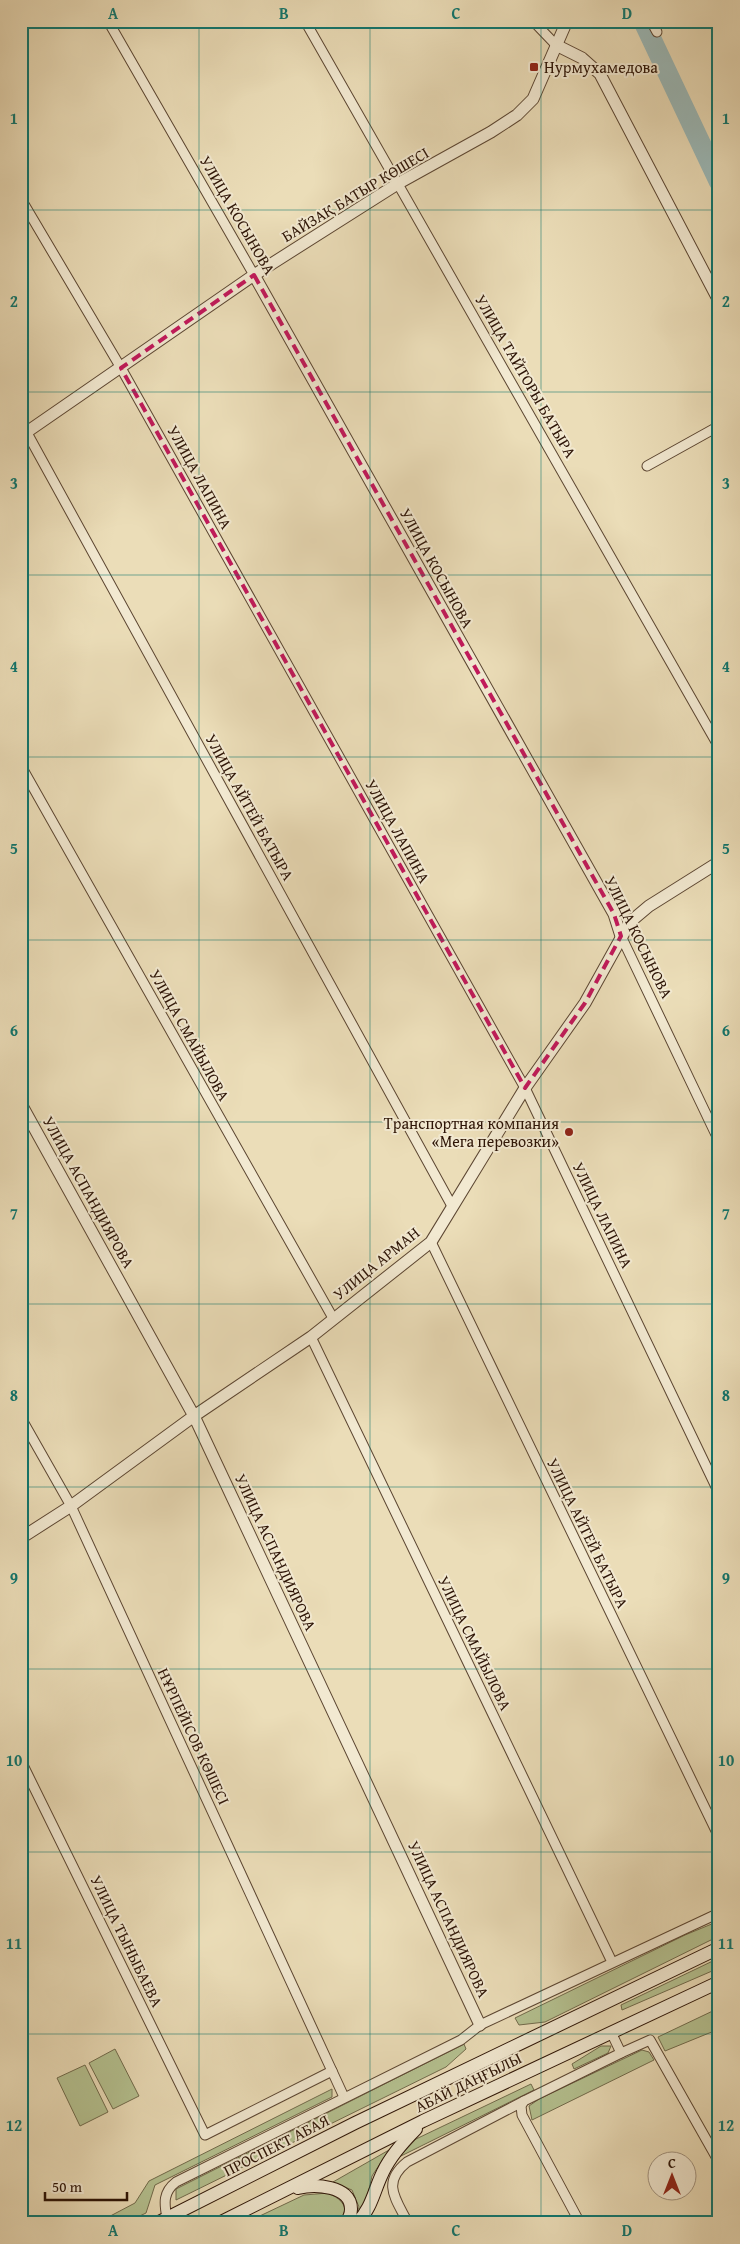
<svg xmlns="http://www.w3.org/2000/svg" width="740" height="2244" viewBox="0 0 740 2244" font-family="'Gentium Book Plus',serif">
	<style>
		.green { fill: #b5c291; stroke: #716b4c }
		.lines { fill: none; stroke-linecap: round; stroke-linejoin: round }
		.river { stroke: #9cbab9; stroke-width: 20 }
		.minor-casing { stroke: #5c4632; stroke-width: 11 }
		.tertiary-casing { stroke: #5c4632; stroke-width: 13 }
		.secondary-casing { stroke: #2d1406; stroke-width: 14 }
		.minor { stroke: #f2e9d1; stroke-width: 9 }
		.tertiary { stroke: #f2e9d1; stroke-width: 11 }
		.secondary { stroke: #f2e9d1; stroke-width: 12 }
		.marked { fill: none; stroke: #c2185b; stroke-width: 4; stroke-dasharray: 10 6; stroke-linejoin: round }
		.grid { fill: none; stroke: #0f766e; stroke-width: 1; stroke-opacity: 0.55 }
		.poi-dot { fill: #8f2418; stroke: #f2e9d1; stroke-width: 2 }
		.labels { text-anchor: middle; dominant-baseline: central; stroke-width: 4; stroke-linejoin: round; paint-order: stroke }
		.poi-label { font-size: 16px; fill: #2d1406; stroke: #f2e9d1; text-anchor: start }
		.street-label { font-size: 16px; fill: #2d1406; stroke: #f2e9d1 }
		.neatline { fill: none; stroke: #0f766e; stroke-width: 2 }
		.grid-label { font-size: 16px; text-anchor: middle; font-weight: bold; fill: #0f766e }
	</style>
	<rect width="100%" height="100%" fill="#ebddb8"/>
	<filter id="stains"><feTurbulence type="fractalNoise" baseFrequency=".004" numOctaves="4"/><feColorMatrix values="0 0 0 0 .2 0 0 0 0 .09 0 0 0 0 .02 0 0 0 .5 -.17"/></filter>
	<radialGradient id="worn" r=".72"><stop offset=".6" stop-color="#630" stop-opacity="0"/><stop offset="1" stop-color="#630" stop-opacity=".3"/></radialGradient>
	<g class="green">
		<path d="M 719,1921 L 719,1936 L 545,2022 L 519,2025 L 515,2018 L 685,1935 Z"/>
		<path d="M 719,1958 L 719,1968 L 622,2010 L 621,2005 Z"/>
		<path d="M 719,2008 L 719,2029 L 665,2051 L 658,2037 Z"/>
		<path d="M 464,2044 L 466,2049 L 446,2067 L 176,2200 L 176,2189 Z"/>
		<path d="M 601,2046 L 611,2046 L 608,2053 L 574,2069 L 572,2064 Z"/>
		<path d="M 115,2049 L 139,2096 L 113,2109 L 89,2063 Z"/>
		<path d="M 642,2050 L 649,2052 L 654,2060 L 532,2120 L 529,2106 L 539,2099 Z"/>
		<path d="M 85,2065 L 108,2112 L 80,2126 L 57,2078 Z"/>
		<path d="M 531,2084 L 534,2090 L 399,2157 L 416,2139 Z"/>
		<path d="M 332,2089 L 332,2097 L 155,2185 L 146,2213 L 125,2223 L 97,2223 L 135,2203 L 149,2181 Z"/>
		<path d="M 389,2150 L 372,2176 L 365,2207 L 355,2216 L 359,2207 L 352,2190 L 333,2182 Z"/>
		<path d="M 328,2193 C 340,2199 345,2202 346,2216 L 331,2223 L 245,2223 L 304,2195 Z"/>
	</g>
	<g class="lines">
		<path class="river" d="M 643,21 L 719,182"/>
		<defs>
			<g id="minor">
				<path d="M 108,21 L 254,275"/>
				<path d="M 305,21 L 719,747"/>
				<path d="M 533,21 L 556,45"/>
				<path d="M 651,21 L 657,32"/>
				<path d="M 21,199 L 121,368 L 525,1088 L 719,1493"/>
				<path d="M 21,422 L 452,1206"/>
				<path d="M 647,466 L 719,426"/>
				<path d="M 21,766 L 333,1318"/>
				<path d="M 621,936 L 719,1141"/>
				<path d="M 431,1242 L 719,1837"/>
				<path d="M 311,1337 L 612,1962"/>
				<path d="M 21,1418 L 71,1506 L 332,2071"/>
				<path d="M 21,1761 L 205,2135 L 332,2071 L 344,2097"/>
				<path d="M 621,2053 L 650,2040 L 719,2162"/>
				<path d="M 167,2218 C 164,2203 163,2192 176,2182 L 461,2040 L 480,2025 L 719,1913"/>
				<path d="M 408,2223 C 396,2199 381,2183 407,2162 L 524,2101"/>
				<path d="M 580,2223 L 522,2115 L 521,2106 L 524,2101 L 621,2053 L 611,2032"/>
			</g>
			<g id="tertiary">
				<path d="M 556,45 L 582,58 L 600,74 L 719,301"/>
				<path d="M 254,275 L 614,914 L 621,936"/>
				<path d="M 21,436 L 254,275 L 399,183 L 491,132 L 517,115 L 533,99 L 567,21"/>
				<path d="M 21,1104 L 194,1416 L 480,2025"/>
				<path d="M 21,1538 L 71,1506 L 194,1416 L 311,1337 L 431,1242 L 525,1088 L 585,1003 L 630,922 L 649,906 L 719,862"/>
			</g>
			<g id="secondary">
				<path d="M 298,2188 C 314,2184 351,2185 351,2209 C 351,2214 349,2219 345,2223"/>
				<path d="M 157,2223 L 355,2123 L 719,1948"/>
				<path d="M 219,2223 L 423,2121 L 719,1982"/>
				<path d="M 357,2223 C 372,2208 374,2190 383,2172 C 391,2155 403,2142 416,2129"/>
			</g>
		</defs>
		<use href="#minor" class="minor-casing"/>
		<use href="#tertiary" class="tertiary-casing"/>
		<use href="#secondary" class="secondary-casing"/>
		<use href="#minor" class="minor"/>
		<use href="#tertiary" class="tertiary"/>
		<use href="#secondary" class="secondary"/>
	</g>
	<path class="marked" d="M 254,275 L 614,914 L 621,936 L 585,1003 L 525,1088 L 121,368 Z"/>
	<path class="grid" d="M 199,21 L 199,2223M 370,21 L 370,2223M 541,21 L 541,2223M 21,210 L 719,210M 21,392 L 719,392M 21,575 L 719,575M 21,757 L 719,757M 21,940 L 719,940M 21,1122 L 719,1122M 21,1304 L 719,1304M 21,1487 L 719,1487M 21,1669 L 719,1669M 21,1852 L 719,1852M 21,2034 L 719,2034"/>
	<g class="poi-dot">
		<rect x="529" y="62" width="10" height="10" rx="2.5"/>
		<circle cx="569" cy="1132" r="5"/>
	</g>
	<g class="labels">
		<g class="poi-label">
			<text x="544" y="67">Нурмухамедова</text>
			<text x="559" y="1123" text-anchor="end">Транспортная компания<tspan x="559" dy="18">«Мега перевозки»</tspan></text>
		</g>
		<g class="street-label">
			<text transform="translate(355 194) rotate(-31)">БАЙЗАҚ БАТЫР КӨШЕСІ</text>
			<text transform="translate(238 215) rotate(60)">УЛИЦА КОСЫНОВА</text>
			<text transform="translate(526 376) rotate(60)">УЛИЦА ТАЙТОРЫ БАТЫРА</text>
			<text transform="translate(200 477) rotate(61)">УЛИЦА ЛАПИНА</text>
			<text transform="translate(437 568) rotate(61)">УЛИЦА КОСЫНОВА</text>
			<text transform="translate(250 807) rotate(61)">УЛИЦА АЙТЕЙ БАТЫРА</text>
			<text transform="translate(398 831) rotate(61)">УЛИЦА ЛАПИНА</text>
			<text transform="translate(639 937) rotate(64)">УЛИЦА КОСЫНОВА</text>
			<text transform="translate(190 1035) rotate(61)">УЛИЦА СМАЙЫЛОВА</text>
			<text transform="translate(89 1192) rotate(61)">УЛИЦА АСПАНДИЯРОВА</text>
			<text transform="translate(603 1215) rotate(64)">УЛИЦА ЛАПИНА</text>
			<text transform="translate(376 1263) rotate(-39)">УЛИЦА АРМАН</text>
			<text transform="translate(588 1533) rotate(64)">УЛИЦА АЙТЕЙ БАТЫРА</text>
			<text transform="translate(276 1552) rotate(65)">УЛИЦА АСПАНДИЯРОВА</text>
			<text transform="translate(475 1643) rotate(64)">УЛИЦА СМАЙЫЛОВА</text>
			<text transform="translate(194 1736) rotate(65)">НҰРПЕЙІСОВ КӨШЕСІ</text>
			<text transform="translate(449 1919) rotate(65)">УЛИЦА АСПАНДИЯРОВА</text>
			<text transform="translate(127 1941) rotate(64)">УЛИЦА ТЫНЫБАЕВА</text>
			<text transform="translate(468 2082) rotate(-26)">АБАЙ ДАҢҒЫЛЫ</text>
			<text transform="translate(276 2145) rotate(-27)">ПРОСПЕКТ АБАЯ</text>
		</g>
	</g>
	<rect width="740" height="2244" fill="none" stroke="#ebddb8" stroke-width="55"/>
	<g transform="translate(672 2176)"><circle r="24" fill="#f2e9d1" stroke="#a39480"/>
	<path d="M0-4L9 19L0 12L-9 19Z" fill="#8f2418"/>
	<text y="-8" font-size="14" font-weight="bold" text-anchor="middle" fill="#2d1406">С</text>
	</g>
	<path d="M45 2192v8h82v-8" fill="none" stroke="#2d1406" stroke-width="2.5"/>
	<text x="52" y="2192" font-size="15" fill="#2d1406" stroke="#f2e9d1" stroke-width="4" paint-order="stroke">50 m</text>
	<rect x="28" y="28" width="684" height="2188" class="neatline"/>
	<g class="grid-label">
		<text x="113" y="19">A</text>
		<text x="284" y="19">B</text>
		<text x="456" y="19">C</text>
		<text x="627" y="19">D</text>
		<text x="14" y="124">1</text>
		<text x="726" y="124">1</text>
		<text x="14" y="307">2</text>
		<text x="726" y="307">2</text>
		<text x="14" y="489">3</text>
		<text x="726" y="489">3</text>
		<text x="14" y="672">4</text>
		<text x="726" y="672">4</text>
		<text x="14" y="854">5</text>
		<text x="726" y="854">5</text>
		<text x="14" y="1036">6</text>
		<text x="726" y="1036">6</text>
		<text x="14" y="1219">7</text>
		<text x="726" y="1219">7</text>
		<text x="14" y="1401">8</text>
		<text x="726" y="1401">8</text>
		<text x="14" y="1584">9</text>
		<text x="726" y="1584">9</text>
		<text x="14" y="1766">10</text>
		<text x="726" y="1766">10</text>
		<text x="14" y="1949">11</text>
		<text x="726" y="1949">11</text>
		<text x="14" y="2131">12</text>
		<text x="726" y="2131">12</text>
		<text x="113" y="2236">A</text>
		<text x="284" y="2236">B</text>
		<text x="456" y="2236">C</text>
		<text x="627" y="2236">D</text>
	</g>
	<rect width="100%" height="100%" filter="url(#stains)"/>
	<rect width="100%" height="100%" fill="url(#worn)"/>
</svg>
